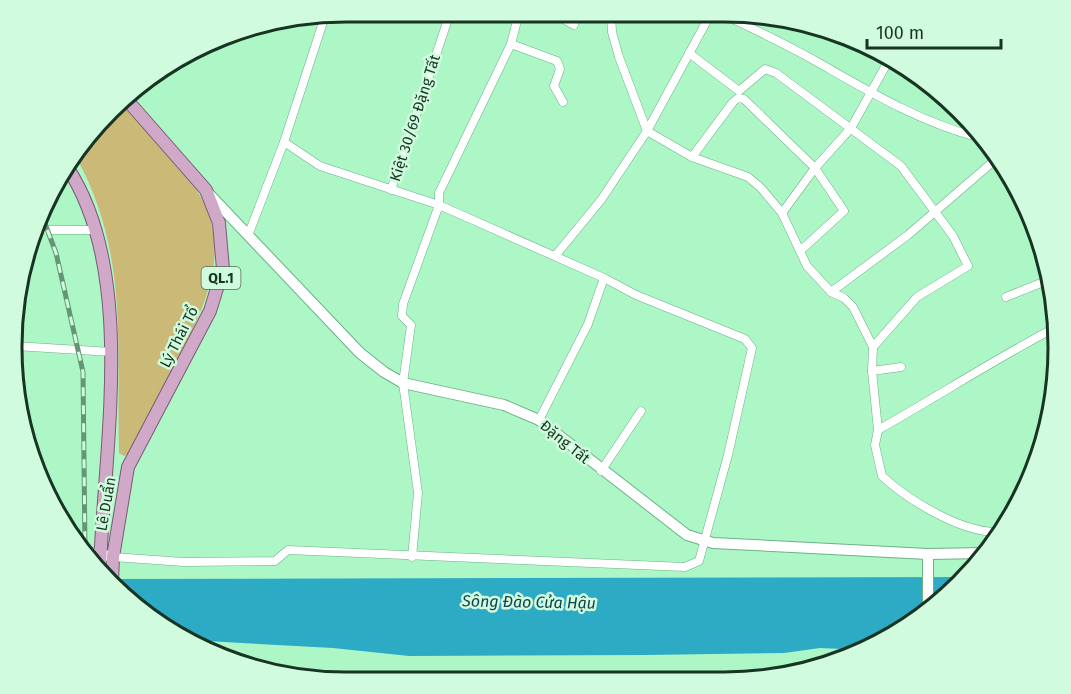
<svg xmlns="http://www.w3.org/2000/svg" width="1071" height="694" viewBox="0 0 1071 694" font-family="'Fira Sans',sans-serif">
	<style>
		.green { fill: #cab977 }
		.water { fill: #2daac4 }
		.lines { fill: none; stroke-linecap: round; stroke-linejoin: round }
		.street-casing { stroke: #6cb286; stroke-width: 9 }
		.secondary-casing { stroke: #6cb286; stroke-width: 12 }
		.primary-casing { stroke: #7a5b75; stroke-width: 14 }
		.street { stroke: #fff; stroke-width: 8 }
		.secondary { stroke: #fff; stroke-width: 10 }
		.primary { stroke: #cfa9c7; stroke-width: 12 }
		.rail-casing { stroke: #639675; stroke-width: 5 }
		.rail { stroke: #d1fbde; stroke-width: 3; stroke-dasharray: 9; stroke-linecap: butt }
		.labels { text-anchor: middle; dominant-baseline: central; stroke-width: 5; stroke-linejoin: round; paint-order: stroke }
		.shield { fill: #d1fbde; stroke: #50705b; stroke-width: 1.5 }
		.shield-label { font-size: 14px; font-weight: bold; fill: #183523 }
		.street-label { font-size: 15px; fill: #183523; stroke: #d1fbde }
		.water-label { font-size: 16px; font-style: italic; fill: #0f444f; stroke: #d1fbde }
		.rim { fill: none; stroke: #183523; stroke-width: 3 }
	</style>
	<rect width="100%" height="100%" fill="#adf6c6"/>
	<path class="green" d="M 124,103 C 151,134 186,166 204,203 C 232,261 199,317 173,368 C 158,396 143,425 129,454 L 124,456 L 119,453 C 116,344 130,254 75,155 L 81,143 Z"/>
	<path class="water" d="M 964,577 L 872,648 L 864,650 L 820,648 L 784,653 L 646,655 L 409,656 L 333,648 L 188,640 L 126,599 L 110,579 Z"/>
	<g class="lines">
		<defs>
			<g id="street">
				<path d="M 552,13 L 574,25"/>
				<path d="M 611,14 L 612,32 L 619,57 L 647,131 L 692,157 L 748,177 L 761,188 L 782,213 L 807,266 L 831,292 L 844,298 L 853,307 L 873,347 L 872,371 L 878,430 L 875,445 L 882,476 C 908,500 960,532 997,532"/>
				<path d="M 724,15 C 756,30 788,45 819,63 C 870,92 920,122 977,137"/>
				<path d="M 511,44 L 557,61 L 560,69 L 554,86 L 563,102"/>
				<path d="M 689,53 L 739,91 L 765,69 L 776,73 L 901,166 L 953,236 L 968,266 L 917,297 L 873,347"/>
				<path d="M 692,157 L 733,102 L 738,98 L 744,99 L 815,168 L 844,211 L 800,251"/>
				<path d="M 391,190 L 450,13"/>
				<path d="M 782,213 L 815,168 L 851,128 L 890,58"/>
				<path d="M 36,227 L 48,230 L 94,230"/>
				<path d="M 249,233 L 284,142 L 325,16"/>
				<path d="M 555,256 L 601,200 L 647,131 L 710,15"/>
				<path d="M 831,292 L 908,235 L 995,160"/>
				<path d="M 1006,297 L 1046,281"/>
				<path d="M 1050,301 L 1052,300"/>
				<path d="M 15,346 L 112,352"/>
				<path d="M 872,371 L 901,367"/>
				<path d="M 539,420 L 588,324 L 604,278"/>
				<path d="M 878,430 C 938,396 997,358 1058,326"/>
				<path d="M 601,471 L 641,411"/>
				<path d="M 113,557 L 184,562 L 275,561 L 288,550 L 685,567 L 699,561 L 728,455 L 752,348 L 745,339 L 636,295 L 604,278 L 439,205 L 320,166 L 284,142"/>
				<path d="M 412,557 L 418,493 L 403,383 L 411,325 L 402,316 L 403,304 L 439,205 L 439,193 L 511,44 L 519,13"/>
			</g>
			<g id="secondary">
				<path d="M 208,193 L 360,353 L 384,372 L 403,383 L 504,405 L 539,420 L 687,535 L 713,543 L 928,554 L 984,553"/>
				<path d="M 88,553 L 109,556"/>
				<path d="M 928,605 L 928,554"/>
			</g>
			<g id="primary">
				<path d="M 67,167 C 137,272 104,448 100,567"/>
				<path d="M 112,582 L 113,557 L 128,467 L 210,311 L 223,269 L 219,223 L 206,190 L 127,100"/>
			</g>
		</defs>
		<use href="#street" class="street-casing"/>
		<use href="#secondary" class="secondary-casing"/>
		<use href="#primary" class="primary-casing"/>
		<use href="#street" class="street"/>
		<use href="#secondary" class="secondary"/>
		<use href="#primary" class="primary"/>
		<defs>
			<path id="rail" d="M 41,213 L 56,253 L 83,372 L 85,549"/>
		</defs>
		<use href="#rail" class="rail-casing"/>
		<use href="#rail" class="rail"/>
	</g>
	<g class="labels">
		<rect class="shield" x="201.5" y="267" width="39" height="22" rx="4.5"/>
		<g class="shield-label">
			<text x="221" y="278">QL.1</text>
		</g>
		<g class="street-label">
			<text transform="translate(415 118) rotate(-72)">Kiệt 30/69 Đặng Tất</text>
			<text transform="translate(179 337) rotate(-63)">Lý Thái Tổ</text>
			<text transform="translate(565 442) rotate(39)">Đặng Tất</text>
			<text transform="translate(106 504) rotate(-80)">Lê Duẩn</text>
		</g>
		<g class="water-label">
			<text transform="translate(529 602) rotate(1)">Sông Đào Cửa Hậu</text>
		</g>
	</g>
	<path d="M0 0H1071V694H0ZM346 22H724A324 324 0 0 1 1048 346V348A324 324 0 0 1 724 672H346A324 324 0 0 1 22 348V346A324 324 0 0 1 346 22Z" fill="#d1fbde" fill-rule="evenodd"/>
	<path class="rim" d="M346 22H724A324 324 0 0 1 1048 346V348A324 324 0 0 1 724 672H346A324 324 0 0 1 22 348V346A324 324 0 0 1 346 22Z"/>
	<path d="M867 39v9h134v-9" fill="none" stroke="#183523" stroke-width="3"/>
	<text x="876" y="39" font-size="18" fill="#183523" stroke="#d1fbde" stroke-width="4.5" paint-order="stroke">100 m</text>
</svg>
